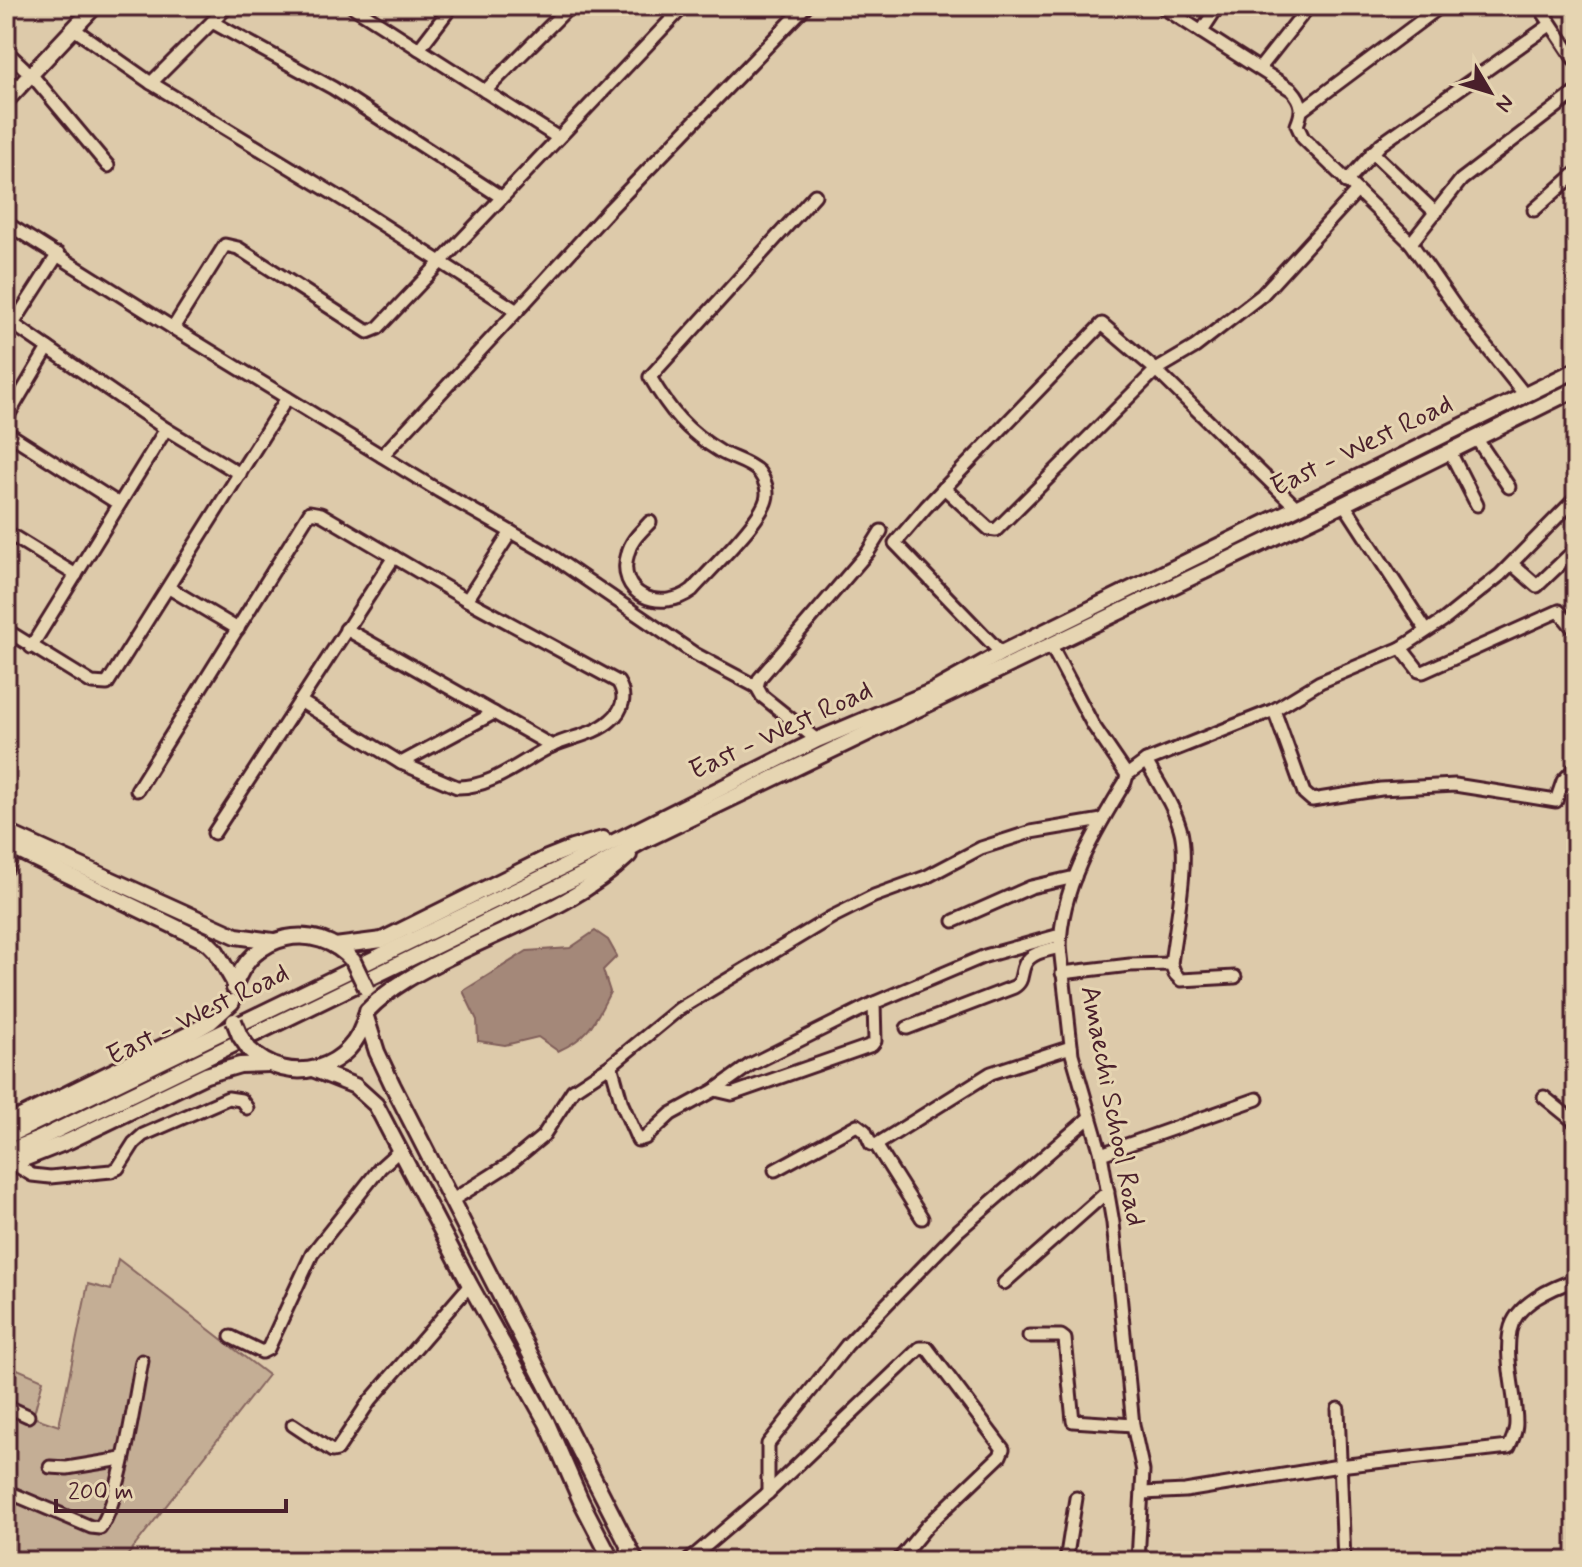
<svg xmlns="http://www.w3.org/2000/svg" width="1582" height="1567" viewBox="0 0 1582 1567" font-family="Mynerve,sans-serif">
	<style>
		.green { fill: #c4ae95; stroke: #876660; stroke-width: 2 }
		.water { fill: #a48879; stroke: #805e5a; stroke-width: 2 }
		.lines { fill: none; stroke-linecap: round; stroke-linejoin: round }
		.minor-casing { stroke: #4a1f2b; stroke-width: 17 }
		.major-casing { stroke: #4a1f2b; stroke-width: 20 }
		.minor { stroke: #e6d5b2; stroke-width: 11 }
		.major { stroke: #e6d5b2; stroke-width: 14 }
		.major-bridge-casing { stroke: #4a1f2b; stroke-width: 20; stroke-linecap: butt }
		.major-bridge { stroke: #e6d5b2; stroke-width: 14 }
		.labels { text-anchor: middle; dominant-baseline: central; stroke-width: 6; stroke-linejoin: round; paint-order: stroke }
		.street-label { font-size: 28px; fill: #4a1f2b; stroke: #e6d5b2 }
	</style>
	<rect width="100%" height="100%" fill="#ddcaaa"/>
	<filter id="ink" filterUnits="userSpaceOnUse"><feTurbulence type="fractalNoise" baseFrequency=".0125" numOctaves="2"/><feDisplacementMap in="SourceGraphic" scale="16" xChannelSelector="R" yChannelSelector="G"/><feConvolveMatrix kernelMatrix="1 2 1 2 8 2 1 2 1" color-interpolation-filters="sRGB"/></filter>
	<g filter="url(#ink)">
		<path class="green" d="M 118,1259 L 268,1375 L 123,1561 L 6,1561 L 6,1364 L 43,1380 L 33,1417 L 59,1426 L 88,1284 L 111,1290 Z"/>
		<path class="water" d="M 595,931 L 608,940 L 617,956 L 603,970 L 610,992 C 595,1021 590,1037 558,1051 L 538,1037 L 505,1045 L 478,1041 L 477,1020 L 463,991 L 527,951 L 570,948 Z"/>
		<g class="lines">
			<defs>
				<g id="minor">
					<path d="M 352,6 L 557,137"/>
					<path d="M 1161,6 L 1292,90 C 1303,102 1303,111 1297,125 L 1303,138 L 1411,243 L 1461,315 L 1525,395"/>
					<path d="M 1539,6 L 1576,62"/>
					<path d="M 212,22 L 333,88 L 501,197"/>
					<path d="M 74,29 L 151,83 L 352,205 L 517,311 L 382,456"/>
					<path d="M 1201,32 L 1218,6"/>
					<path d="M 419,49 L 452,6"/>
					<path d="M 6,51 L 24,68"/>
					<path d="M 1260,68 L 1309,6"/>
					<path d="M 31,74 L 108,166"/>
					<path d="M 151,83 L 228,6"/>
					<path d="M 485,91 L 570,6"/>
					<path d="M 1302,110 L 1441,6"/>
					<path d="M 1372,152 L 1436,213"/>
					<path d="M 1346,182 L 1381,144 L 1550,25"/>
					<path d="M 1534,210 L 1576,173"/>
					<path d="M 6,223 L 173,328 L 225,245 L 238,248 L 368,332 L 378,328 L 684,6"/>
					<path d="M 1411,243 L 1461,180 L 1576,92"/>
					<path d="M 517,311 L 609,210 L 806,6"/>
					<path d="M 8,321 L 13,324 L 58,254"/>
					<path d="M 13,324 L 166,429"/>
					<path d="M 173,328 L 439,491 L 546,552 L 695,654 L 757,687"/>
					<path d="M 6,419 L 48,348"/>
					<path d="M 6,432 L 119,504"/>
					<path d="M 1476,438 L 1509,487"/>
					<path d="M 1450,452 L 1477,505"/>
					<path d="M 944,488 L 989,529 L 996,530 L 1156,370 L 1195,347 L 1262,295 L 1357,191"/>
					<path d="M 1344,504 L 1426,630"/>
					<path d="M 650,522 C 642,531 631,540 628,553 C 615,594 660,614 692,590 C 709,571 760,522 766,500 C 769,491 765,480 759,472 C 749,462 733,459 721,452 C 686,431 670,411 650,377 L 815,195"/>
					<path d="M 6,532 L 76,575"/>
					<path d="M 1512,564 L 1537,586 L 1576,549"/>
					<path d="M 169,588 L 238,629"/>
					<path d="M 467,600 L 511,532"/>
					<path d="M 346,629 L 552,746"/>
					<path d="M 6,630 L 92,683 L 107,684 L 287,398"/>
					<path d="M 1051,646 L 1093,725 L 1127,775 L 1125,782 C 1095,832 1061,886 1060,947 L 1072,1054 L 1101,1154 L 1113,1223 L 1133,1425 L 1143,1471 L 1138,1561"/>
					<path d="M 31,647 L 166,429 L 240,474"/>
					<path d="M 1401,648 L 1419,671 L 1423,672 L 1559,611 L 1572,627 L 1576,625"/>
					<path d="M 1001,653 L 895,543 L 926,507 L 1102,324 L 1156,370 L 1296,507"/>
					<path d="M 300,701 L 401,763 L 494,713"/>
					<path d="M 1274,710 L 1304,793 L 1312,800 L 1381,789 L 1455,785 L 1556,801 L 1563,781 L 1576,767"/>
					<path d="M 817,740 L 762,696 L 757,687 L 759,679 L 868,552 L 881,531"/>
					<path d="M 1146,761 C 1158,783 1173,804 1180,828 C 1190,860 1175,929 1171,964 L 1175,974 L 1181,980 L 1235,977"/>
					<path d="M 1127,775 L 1146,761 L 1274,710 L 1320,682 L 1401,648 L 1445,619 L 1500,575 L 1576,498"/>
					<path d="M 137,790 L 310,512 L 321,514 L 467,600 L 618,682 C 627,696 623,710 611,720 C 596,734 572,737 554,745 C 523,759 493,788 457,787 L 401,763"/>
					<path d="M 214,833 L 394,557"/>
					<path d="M 6,870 L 15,850"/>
					<path d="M 954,921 L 1031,887 L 1075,877"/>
					<path d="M 1062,973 L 1130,965 L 1171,964"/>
					<path d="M 907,1028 L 1014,987 C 1024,981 1020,974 1025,964 C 1031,952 1048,950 1060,947"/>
					<path d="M 611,1065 L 622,1104 L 638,1140 L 645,1138 L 671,1114 L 715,1090 L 750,1065 L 874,1003 L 985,956 L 1060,935"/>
					<path d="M 715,1090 L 732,1094 L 872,1045 L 875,1041 L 874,1003"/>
					<path d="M 1544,1097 L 1576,1123"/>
					<path d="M 876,1145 L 922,1218"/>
					<path d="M 1101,1154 L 1257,1099"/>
					<path d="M 14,1164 L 32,1175 L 50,1177 L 111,1171 L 118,1168 L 134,1143 L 143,1135 L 228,1098 L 241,1100 L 247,1108"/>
					<path d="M 775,1170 L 857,1125 L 865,1131 L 871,1144 L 876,1145 L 991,1073 L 1071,1047"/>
					<path d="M 451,1201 L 508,1165 L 543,1136 L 573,1090 L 611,1065 L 679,1009 L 832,917 L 874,896 L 926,877 L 981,848 L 1031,832 L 1102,820"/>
					<path d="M 1004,1283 L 1108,1191"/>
					<path d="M 1029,1336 L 1061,1336 L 1065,1339 L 1073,1421 L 1133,1425"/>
					<path d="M 231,1337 L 262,1352 L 268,1349 L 312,1254 L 380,1168 L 400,1150"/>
					<path d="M 6,1406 L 28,1416"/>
					<path d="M 1338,1409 L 1344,1561"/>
					<path d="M 293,1425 L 332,1451 L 337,1450 L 369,1402 L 470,1285"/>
					<path d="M 50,1467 L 67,1468 L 122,1459"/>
					<path d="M 6,1491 L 91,1527 L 100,1528 C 120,1502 135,1398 142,1361"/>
					<path d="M 768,1493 L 768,1444 L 847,1345 L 959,1230 L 1090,1117"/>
					<path d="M 1143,1493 L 1185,1491 L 1339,1466 L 1509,1447 C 1519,1426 1516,1421 1514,1399 C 1511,1377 1506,1353 1510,1331 C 1515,1304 1553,1287 1576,1280"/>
					<path d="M 688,1561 L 768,1493 L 920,1348 L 927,1348 L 1003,1449 L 1000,1456 L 927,1526 L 898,1561"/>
					<path d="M 1066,1561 L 1076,1498"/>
				</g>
				<g id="major">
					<path d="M 6,101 L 95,6"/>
					<path d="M 6,832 L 236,936 L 273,941"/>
					<path d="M 6,845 L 207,942 L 216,951 L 235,984"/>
					<path d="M 335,946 L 382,940 L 547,858 L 572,848 L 603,839"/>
					<path d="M 234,988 C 250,933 316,919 353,961"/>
					<path d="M 367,1011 C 392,985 421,971 453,955 C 514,925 580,902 629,855"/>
					<path d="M 366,1017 L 377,1052 L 393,1086 L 636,1561"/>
					<path d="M 249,1049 C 289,1089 354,1070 366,1015"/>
					<path d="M 315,1070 L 355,1086 L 376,1105 L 470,1285 L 547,1423 L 581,1501 L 612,1561"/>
					<path d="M 6,1124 L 189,1034 L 210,1022 L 232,1002"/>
					<path d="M 6,1137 L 576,861 L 817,740 L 933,691 L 1001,653 L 1576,370"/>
					<path d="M 6,1152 L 39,1139 L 586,873 L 643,841 L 1344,504 L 1576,389"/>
					<path d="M 6,1166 L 69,1141 L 206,1075 L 240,1065 L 269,1064"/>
				</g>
			</defs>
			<use href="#minor" class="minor-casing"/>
			<use href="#major" class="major-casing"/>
			<use href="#minor" class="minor"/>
			<use href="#major" class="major"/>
			<defs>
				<g id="major-bridge">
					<path d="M 353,961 L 366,988"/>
					<path d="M 234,1021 L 240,1036 L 249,1049"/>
				</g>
			</defs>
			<use href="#major-bridge" class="major-bridge-casing"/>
			<use href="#major-bridge" class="major-bridge"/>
		</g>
	</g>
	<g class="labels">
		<g class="street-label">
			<text transform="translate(1362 446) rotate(-26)">East - West Road</text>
			<text transform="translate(781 731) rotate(-25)">East - West Road</text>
			<text transform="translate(198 1015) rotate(-26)">East - West Road</text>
			<text transform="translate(1112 1106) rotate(79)">Amaechi School Road</text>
		</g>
	</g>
	<rect width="1582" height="1567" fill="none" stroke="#e6d5b2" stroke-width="32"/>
	<rect x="16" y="16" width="1550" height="1535" fill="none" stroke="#4a1f2b" stroke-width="3" filter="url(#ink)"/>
	<g transform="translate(1490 92) rotate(128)" stroke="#e6d5b2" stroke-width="6" paint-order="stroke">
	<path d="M0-6L14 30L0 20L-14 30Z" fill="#4a1f2b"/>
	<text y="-12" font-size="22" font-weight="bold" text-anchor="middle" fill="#4a1f2b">N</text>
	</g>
	<path d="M56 1499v12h230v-12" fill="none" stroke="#4a1f2b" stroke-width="4"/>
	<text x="68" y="1499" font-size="24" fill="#4a1f2b" stroke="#e6d5b2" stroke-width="6" paint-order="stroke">200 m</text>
</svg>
